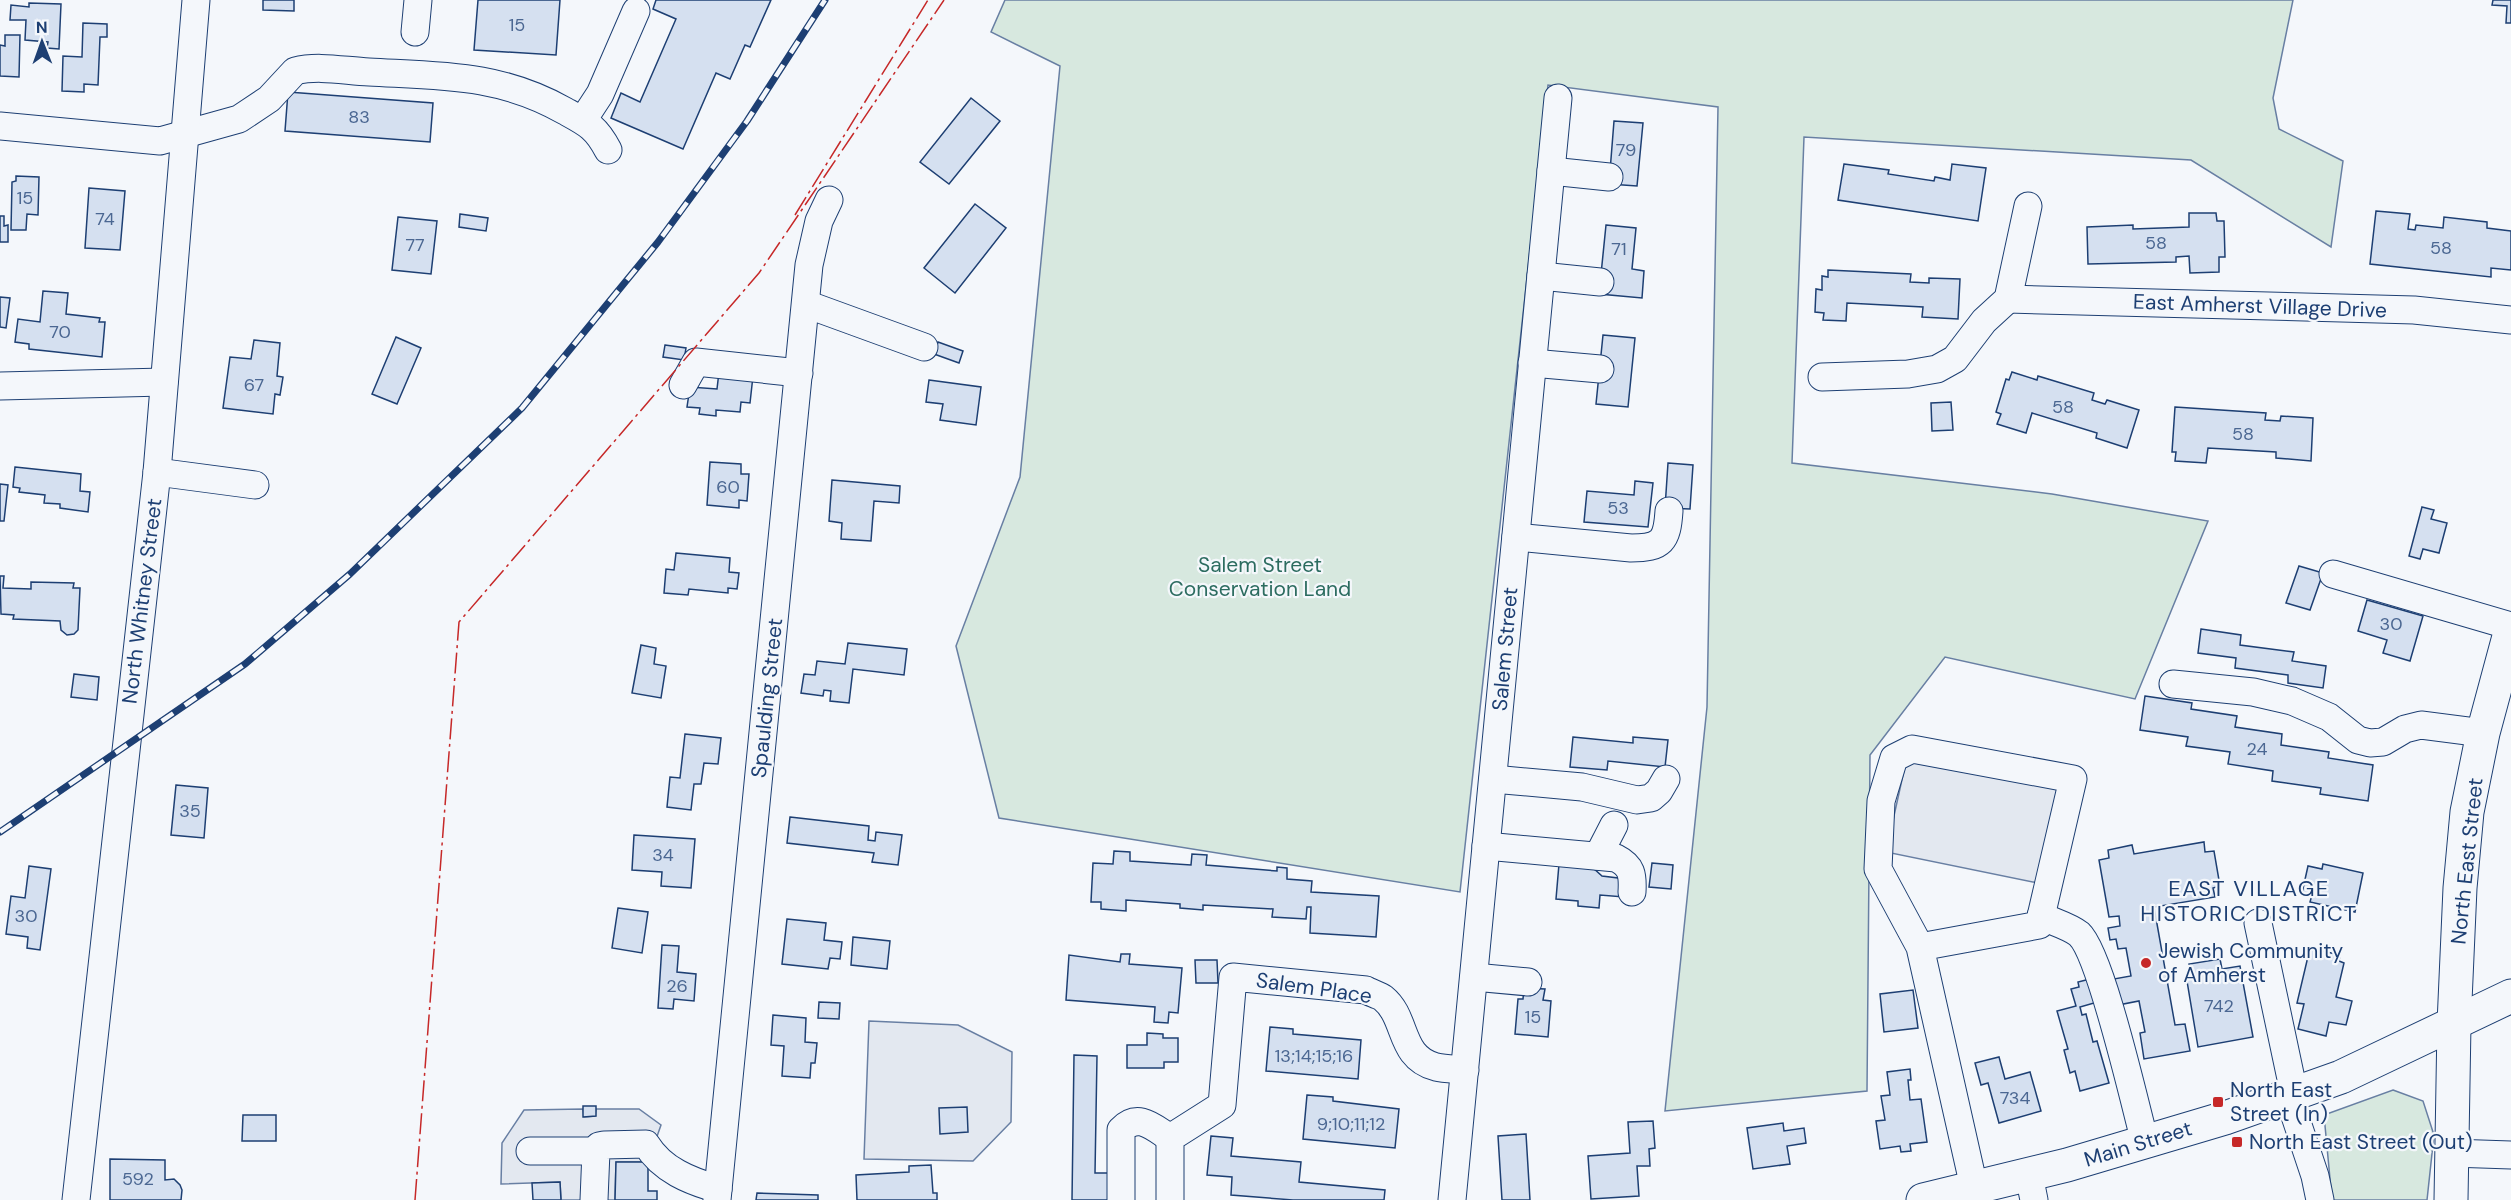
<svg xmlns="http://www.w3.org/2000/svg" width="2511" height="1200" viewBox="0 0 2511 1200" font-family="'DM Sans',sans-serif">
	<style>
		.green { fill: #d7e8df; stroke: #687fa3; stroke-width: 1.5 }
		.parking { fill: #e3e8f0; stroke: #687fa3; stroke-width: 1.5 }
		.building { fill: #d5e0f0; stroke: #1d3f73; stroke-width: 1.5 }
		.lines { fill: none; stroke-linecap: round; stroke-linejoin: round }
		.minor-casing { stroke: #1d3f73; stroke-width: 29 }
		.major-casing { stroke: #1d3f73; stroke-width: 35 }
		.minor { stroke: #f4f7fb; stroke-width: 27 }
		.major { stroke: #f4f7fb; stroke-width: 33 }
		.rail-casing { stroke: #1d3f73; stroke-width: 7 }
		.rail { stroke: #f4f7fb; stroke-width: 4.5; stroke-dasharray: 14; stroke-linecap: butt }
		.power { stroke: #c62828; stroke-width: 1.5; stroke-dasharray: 21 4.5 3 4.5; stroke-linecap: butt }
		.poi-dot { fill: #c62828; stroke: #f4f7fb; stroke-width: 2 }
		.labels { text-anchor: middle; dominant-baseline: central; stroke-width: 4.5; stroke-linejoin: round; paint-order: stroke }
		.number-label { font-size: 18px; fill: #4b6792 }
		.street-label { font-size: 21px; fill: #1d3f73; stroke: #f4f7fb }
		.park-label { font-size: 21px; fill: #2c6c60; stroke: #f4f7fb }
		.poi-label { font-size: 21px; fill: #1d3f73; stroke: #f4f7fb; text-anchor: start }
		.neighbourhood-label { font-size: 22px; letter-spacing: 1.5px; fill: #1d3f73; stroke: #f4f7fb }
	</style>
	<rect width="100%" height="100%" fill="#f4f7fb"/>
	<g class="green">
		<path d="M 1005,0 L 2293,0 L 2273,98 L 2279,129 L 2343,161 L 2331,247 L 2191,160 L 1804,137 L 1792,463 L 2052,494 L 2208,521 L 2135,699 L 1945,657 L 1870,755 L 1867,1091 L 1665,1111 L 1707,707 L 1718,107 L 1548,85 L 1460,892 L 999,818 L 956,646 L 1020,477 L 1060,66 L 991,32 Z"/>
		<path d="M 2393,1090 L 2423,1101 L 2434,1135 L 2427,1200 L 2332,1200 L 2324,1115 Z"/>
	</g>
	<g class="parking">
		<path d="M 1907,757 L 2067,784 L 2043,884 L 1886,852 Z"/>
		<path d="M 869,1021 L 958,1025 L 1012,1052 L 1011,1122 L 973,1161 L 864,1159 Z"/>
		<path d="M 583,1109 L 584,1117 L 595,1116 L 596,1109 L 639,1109 L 661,1125 L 648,1162 L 616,1162 L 615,1200 L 561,1200 L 560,1182 L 501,1184 L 502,1143 L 524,1110 Z"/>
	</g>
	<g class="building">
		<path d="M 263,0 L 294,0 L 294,11 L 263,10 Z"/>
		<path d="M 478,0 L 560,0 L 556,55 L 474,50 Z"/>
		<path d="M 656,0 L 771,0 L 750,47 L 745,45 L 730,79 L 716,73 L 683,149 L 611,118 L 621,93 L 640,102 L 676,19 L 653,9 Z"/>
		<path d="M 2493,0 L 2511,0 L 2511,23 L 2506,23 L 2507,6 L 2492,5 Z"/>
		<path d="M 29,3 L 61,4 L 59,49 L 47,48 L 48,42 L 25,40 L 26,20 L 10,20 L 11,5 L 29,7 Z"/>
		<path d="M 83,23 L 107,24 L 107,37 L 100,37 L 98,85 L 84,84 L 84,92 L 62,91 L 63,56 L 82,57 Z"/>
		<path d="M 5,35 L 20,35 L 19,77 L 0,76 L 0,45 L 5,46 Z"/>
		<path d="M 288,92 L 433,103 L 430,142 L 285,131 Z"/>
		<path d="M 971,98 L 1000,121 L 949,184 L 920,162 Z"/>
		<path d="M 1614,121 L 1643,123 L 1637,186 L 1609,184 Z"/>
		<path d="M 1844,164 L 1889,170 L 1888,174 L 1934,181 L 1935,177 L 1950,180 L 1952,164 L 1986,168 L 1978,221 L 1838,200 Z"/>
		<path d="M 16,176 L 39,177 L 38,215 L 27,214 L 26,230 L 11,230 L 12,182 L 16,181 Z"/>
		<path d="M 89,188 L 125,191 L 120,250 L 85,248 Z"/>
		<path d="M 975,204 L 1006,228 L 955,293 L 924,268 Z"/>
		<path d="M 2376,211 L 2410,214 L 2408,229 L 2415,230 L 2416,225 L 2443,228 L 2444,217 L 2487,222 L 2487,228 L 2511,231 L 2511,270 L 2491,268 L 2491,277 L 2370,264 Z"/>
		<path d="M 2189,213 L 2216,213 L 2217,221 L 2224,221 L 2225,257 L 2219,257 L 2219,272 L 2190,273 L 2189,256 L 2176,257 L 2176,262 L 2088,264 L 2087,227 L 2133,225 L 2133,229 L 2189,227 Z"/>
		<path d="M 460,214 L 488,218 L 486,231 L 459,227 Z"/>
		<path d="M 0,216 L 4,216 L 4,226 L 8,225 L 8,242 L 0,242 Z"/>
		<path d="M 398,217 L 437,221 L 431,274 L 392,270 Z"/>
		<path d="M 1606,225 L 1636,228 L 1632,269 L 1644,271 L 1642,298 L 1599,294 Z"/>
		<path d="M 1828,270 L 1911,274 L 1910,282 L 1929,283 L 1929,278 L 1960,279 L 1958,319 L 1922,317 L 1923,307 L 1847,303 L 1846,321 L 1823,320 L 1824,313 L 1815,312 L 1816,289 L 1822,290 L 1822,276 L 1828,277 Z"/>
		<path d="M 43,291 L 68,293 L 66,314 L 100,318 L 99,322 L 105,322 L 102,357 L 29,349 L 29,344 L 15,342 L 18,319 L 40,322 Z"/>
		<path d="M 0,297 L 10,298 L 6,328 L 0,327 Z"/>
		<path d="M 1603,335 L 1635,338 L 1628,407 L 1596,404 Z"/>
		<path d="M 396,337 L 421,348 L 397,404 L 372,394 Z"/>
		<path d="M 254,340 L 280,343 L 277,376 L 283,377 L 280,395 L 275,394 L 273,414 L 223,408 L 230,357 L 251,359 Z"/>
		<path d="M 938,342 L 963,351 L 959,363 L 934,354 Z"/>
		<path d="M 665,345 L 686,348 L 684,360 L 663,357 Z"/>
		<path d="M 719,372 L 753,376 L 750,403 L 741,402 L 740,412 L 716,410 L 716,416 L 699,414 L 700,408 L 687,407 L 690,387 L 717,389 Z"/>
		<path d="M 2012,372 L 2037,380 L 2038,376 L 2094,393 L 2092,400 L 2105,404 L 2107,400 L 2139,410 L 2127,448 L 2096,438 L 2097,433 L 2032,413 L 2026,433 L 1997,424 L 2001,414 L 1996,412 L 2006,379 L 2009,380 Z"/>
		<path d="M 929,380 L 981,387 L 976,425 L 940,420 L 943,404 L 926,402 Z"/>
		<path d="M 1951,402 L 1953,430 L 1932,431 L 1931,403 Z"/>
		<path d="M 2175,407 L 2266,413 L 2265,420 L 2280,421 L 2281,416 L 2313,418 L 2311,461 L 2276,458 L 2276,452 L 2208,448 L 2206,463 L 2175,461 L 2176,452 L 2172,452 Z"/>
		<path d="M 710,462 L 741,464 L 741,474 L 749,474 L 747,501 L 739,500 L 739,508 L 707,505 Z"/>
		<path d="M 1668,463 L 1693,465 L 1690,509 L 1665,508 Z"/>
		<path d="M 15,467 L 81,474 L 80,491 L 90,492 L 88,512 L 60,508 L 60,504 L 44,503 L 45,495 L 19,492 L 20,488 L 13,487 Z"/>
		<path d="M 832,480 L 900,486 L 899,503 L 874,501 L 871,541 L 841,539 L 842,523 L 829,521 Z"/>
		<path d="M 1635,481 L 1653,483 L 1648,527 L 1584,522 L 1587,491 L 1634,495 Z"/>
		<path d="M 0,484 L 8,485 L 4,521 L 0,521 Z"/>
		<path d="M 2422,507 L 2434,510 L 2431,519 L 2447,523 L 2439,553 L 2423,549 L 2420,559 L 2409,556 Z"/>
		<path d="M 676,553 L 730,558 L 729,572 L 739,573 L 737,589 L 728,588 L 728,593 L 689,589 L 688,595 L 664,593 L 666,569 L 674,570 Z"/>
		<path d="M 2299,566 L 2323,573 L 2310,610 L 2286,603 Z"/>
		<path d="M 0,576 L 4,576 L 3,588 L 31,589 L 31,582 L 74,583 L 73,588 L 80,588 L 78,630 L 74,634 L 67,635 L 61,630 L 60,621 L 13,619 L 14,615 L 1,614 Z"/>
		<path d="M 2367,600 L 2423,616 L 2410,661 L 2383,653 L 2387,640 L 2358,631 Z"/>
		<path d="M 2201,629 L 2241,635 L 2240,645 L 2294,652 L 2292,661 L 2326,666 L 2323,688 L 2288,683 L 2288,675 L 2235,668 L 2236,658 L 2198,653 Z"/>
		<path d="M 848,643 L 907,649 L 904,675 L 853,669 L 849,703 L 830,701 L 831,691 L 824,690 L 823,696 L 801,693 L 804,674 L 815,675 L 817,661 L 845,664 Z"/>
		<path d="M 641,645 L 656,648 L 654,664 L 666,666 L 661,698 L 632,693 Z"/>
		<path d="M 74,674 L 99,677 L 97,700 L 71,697 Z"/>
		<path d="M 2145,696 L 2192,703 L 2191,709 L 2237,716 L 2235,727 L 2282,734 L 2281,745 L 2329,752 L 2328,758 L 2373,765 L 2368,801 L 2320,794 L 2321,788 L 2272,781 L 2273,771 L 2228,764 L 2230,752 L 2186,746 L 2188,737 L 2140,730 Z"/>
		<path d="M 685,734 L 721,738 L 718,764 L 704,763 L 701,784 L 694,784 L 691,810 L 667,807 L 670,777 L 680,778 Z"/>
		<path d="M 1573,737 L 1633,743 L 1633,737 L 1668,740 L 1665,767 L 1608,761 L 1607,770 L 1570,767 Z"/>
		<path d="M 176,785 L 208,788 L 204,838 L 171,835 Z"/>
		<path d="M 790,817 L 869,826 L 868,840 L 875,841 L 876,832 L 902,835 L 898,865 L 872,862 L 874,853 L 787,843 Z"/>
		<path d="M 634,835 L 695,839 L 691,888 L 661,886 L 662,872 L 632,870 Z"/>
		<path d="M 2204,842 L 2205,852 L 2214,851 L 2220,886 L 2213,888 L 2215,897 L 2154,907 L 2175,1025 L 2185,1024 L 2190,1051 L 2144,1059 L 2140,1033 L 2145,1032 L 2139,1001 L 2113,1006 L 2108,980 L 2131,976 L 2126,948 L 2118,949 L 2116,939 L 2110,940 L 2108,928 L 2120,926 L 2119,916 L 2109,917 L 2099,860 L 2109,858 L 2108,850 L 2132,845 L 2134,854 Z"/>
		<path d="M 1114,851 L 1130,852 L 1130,861 L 1191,865 L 1192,854 L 1207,855 L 1206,865 L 1277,871 L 1277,867 L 1287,868 L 1287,879 L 1312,881 L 1311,892 L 1379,896 L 1376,937 L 1310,933 L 1311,907 L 1307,907 L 1306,919 L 1272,917 L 1273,909 L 1203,905 L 1203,910 L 1180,908 L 1180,904 L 1126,900 L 1126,911 L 1101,909 L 1101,902 L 1091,902 L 1093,863 L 1113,864 Z"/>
		<path d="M 1652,863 L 1673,865 L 1671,889 L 1649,887 Z"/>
		<path d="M 1559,864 L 1592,867 L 1602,876 L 1626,879 L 1624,897 L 1600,895 L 1599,908 L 1578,906 L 1578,901 L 1556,899 Z"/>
		<path d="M 2323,864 L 2363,873 L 2355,912 L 2310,902 L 2312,895 L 2302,893 L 2308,866 L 2322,869 Z"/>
		<path d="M 29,866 L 51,869 L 40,950 L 27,948 L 28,937 L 6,934 L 11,896 L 25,898 Z"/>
		<path d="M 618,908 L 648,912 L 642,953 L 612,948 Z"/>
		<path d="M 787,919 L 826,923 L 824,940 L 842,942 L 840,959 L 830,958 L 828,969 L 782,964 Z"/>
		<path d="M 853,937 L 890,941 L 887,969 L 851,965 Z"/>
		<path d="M 662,945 L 679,946 L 677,972 L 696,974 L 694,1001 L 674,999 L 673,1009 L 658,1008 Z"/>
		<path d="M 2310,948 L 2340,955 L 2339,961 L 2344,963 L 2336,997 L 2352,1001 L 2346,1025 L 2329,1022 L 2326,1036 L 2298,1029 L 2304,1004 L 2297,1003 Z"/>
		<path d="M 1121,954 L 1130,954 L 1129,964 L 1182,968 L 1178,1013 L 1169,1012 L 1168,1023 L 1154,1022 L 1155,1007 L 1066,1000 L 1069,955 L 1120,962 Z"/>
		<path d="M 2220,959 L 2222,969 L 2240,966 L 2253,1037 L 2198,1047 L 2186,975 L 2191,974 L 2189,964 Z"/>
		<path d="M 1195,960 L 1217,960 L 1218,983 L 1196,983 Z"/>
		<path d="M 2094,978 L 2101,1001 L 2080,1007 L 2082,1015 L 2086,1014 L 2093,1042 L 2097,1041 L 2109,1083 L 2080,1091 L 2075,1071 L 2070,1073 L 2064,1050 L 2068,1049 L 2057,1011 L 2076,1006 L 2071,989 L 2079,987 L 2078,982 Z"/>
		<path d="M 1524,988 L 1545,989 L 1543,1000 L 1551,1001 L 1548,1037 L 1515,1034 L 1518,999 L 1523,999 Z"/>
		<path d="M 1913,990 L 1918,1028 L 1884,1032 L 1880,994 Z"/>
		<path d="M 819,1002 L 840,1003 L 839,1019 L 818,1018 Z"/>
		<path d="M 773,1015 L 806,1018 L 805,1042 L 817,1043 L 815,1063 L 811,1063 L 810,1078 L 782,1076 L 784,1046 L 771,1045 Z"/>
		<path d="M 1270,1027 L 1293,1029 L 1293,1034 L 1361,1040 L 1358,1079 L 1266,1071 Z"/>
		<path d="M 1147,1033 L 1163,1034 L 1163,1038 L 1178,1038 L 1178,1062 L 1164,1062 L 1164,1068 L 1127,1068 L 1127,1045 L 1147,1045 Z"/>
		<path d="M 1074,1055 L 1097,1056 L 1095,1173 L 1115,1173 L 1115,1200 L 1072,1200 Z"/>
		<path d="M 1999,1057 L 2005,1079 L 2030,1072 L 2041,1111 L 1999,1123 L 1988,1083 L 1981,1085 L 1975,1063 Z"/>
		<path d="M 1910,1069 L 1911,1080 L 1908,1080 L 1910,1100 L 1921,1099 L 1927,1142 L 1910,1144 L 1911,1151 L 1901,1152 L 1900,1146 L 1880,1149 L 1876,1121 L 1885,1120 L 1881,1096 L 1890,1095 L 1887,1072 Z"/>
		<path d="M 1307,1095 L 1333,1097 L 1333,1101 L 1399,1109 L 1395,1148 L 1303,1139 Z"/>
		<path d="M 583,1106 L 596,1106 L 596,1116 L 583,1117 Z"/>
		<path d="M 967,1107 L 968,1132 L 940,1134 L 939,1108 Z"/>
		<path d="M 243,1115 L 276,1115 L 276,1141 L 242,1141 Z"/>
		<path d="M 1653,1121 L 1655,1148 L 1649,1149 L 1650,1166 L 1637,1166 L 1639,1196 L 1591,1199 L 1588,1156 L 1630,1153 L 1628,1122 Z"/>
		<path d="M 1783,1123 L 1784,1131 L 1804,1128 L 1806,1143 L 1787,1146 L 1790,1164 L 1753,1169 L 1747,1128 Z"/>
		<path d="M 1526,1134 L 1530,1200 L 1502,1200 L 1498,1136 Z"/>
		<path d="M 1211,1136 L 1233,1138 L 1231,1156 L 1301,1162 L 1299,1182 L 1385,1190 L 1384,1200 L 1293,1200 L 1231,1195 L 1232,1177 L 1207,1175 Z"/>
		<path d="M 110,1159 L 165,1160 L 165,1180 L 174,1179 L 180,1185 L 182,1190 L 181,1200 L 110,1200 Z"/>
		<path d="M 616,1162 L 648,1162 L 648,1191 L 657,1191 L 657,1200 L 615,1200 Z"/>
		<path d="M 931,1165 L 933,1193 L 937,1193 L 937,1200 L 857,1200 L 856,1175 L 909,1172 L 909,1166 Z"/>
		<path d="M 560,1182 L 561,1200 L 533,1200 L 532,1183 Z"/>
		<path d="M 757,1193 L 818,1195 L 818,1200 L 756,1200 Z"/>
	</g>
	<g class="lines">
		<defs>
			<g id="minor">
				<path d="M 415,32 L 418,0"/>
				<path d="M 583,120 L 600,94 L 636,11"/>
				<path d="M 0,126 L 160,141 L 239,119 L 269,99 L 295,71 C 319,65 345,71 369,72 C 442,76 500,74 565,111 C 587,123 596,127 608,150"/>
				<path d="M 1551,171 L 1609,177"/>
				<path d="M 1541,276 L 1600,282"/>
				<path d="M 2008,299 L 2414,310 L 2511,320"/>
				<path d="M 806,304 L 924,347"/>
				<path d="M 1532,363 L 1600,369"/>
				<path d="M 1822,377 L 1908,374 L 1937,369 L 1955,359 L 1984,321 L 2008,299 L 2028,206"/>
				<path d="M 683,385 L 696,362 L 799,373"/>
				<path d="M 0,386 L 164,382"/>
				<path d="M 157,472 L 255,485"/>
				<path d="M 1516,537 L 1631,548 C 1662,548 1667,541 1669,511"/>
				<path d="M 2333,574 L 2511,626"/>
				<path d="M 2173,684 L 2253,692 L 2292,701 L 2329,717 L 2358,740 L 2370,743 L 2383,742 L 2405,729 L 2421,725 L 2483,733"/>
				<path d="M 1493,779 L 1582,787 L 1637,800 L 1651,798 L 1659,791 L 1666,779"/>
				<path d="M 1486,846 L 1616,858 C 1632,866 1633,875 1632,892"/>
				<path d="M 1598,856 L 1614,825"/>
				<path d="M 2041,916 C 2053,922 2069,926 2079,934 C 2101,954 2135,1105 2145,1142"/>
				<path d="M 2258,923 L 2294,1093"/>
				<path d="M 1920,947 L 1878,869 L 1881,801 L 1894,758 L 1912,749 L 2073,779 L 2039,925 L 1920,947 L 1974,1187"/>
				<path d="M 1474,977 L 1528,982"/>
				<path d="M 2288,1095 L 2315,1176 L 2320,1200"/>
				<path d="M 530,1151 L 596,1151"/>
				<path d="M 2451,1153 L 2511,1155"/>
				<path d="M 2029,1175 L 2034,1200"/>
				<path d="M 76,1200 L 157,472 L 196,0"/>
				<path d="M 594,1200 L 596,1151 L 599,1146 L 604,1145 L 646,1144 C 662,1170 690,1181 718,1189"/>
				<path d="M 717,1200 L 809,265 L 819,221 L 829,200"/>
				<path d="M 1121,1200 L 1121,1130 C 1138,1112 1153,1127 1170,1138"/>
				<path d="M 1170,1200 L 1170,1138 L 1222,1105 L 1233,977 L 1366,990 C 1371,993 1379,995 1383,998 C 1408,1018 1398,1057 1436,1067 C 1445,1069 1456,1069 1465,1070"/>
				<path d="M 1452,1200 L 1558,98"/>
			</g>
			<g id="major">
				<path d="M 1923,1200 L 2067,1165 L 2225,1118 L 2341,1077 L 2511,996"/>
				<path d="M 2451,1200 L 2454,1024 L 2460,888 L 2467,812 L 2483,733 L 2511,629"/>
			</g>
		</defs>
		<use href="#minor" class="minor-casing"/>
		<use href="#major" class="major-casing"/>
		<use href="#minor" class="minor"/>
		<use href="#major" class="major"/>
		<defs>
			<path id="rail" d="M 0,832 L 245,664 L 350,574 L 522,408 L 658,242 L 747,121 L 825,0"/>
		</defs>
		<use href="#rail" class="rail-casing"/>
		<use href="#rail" class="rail"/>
		<g class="power">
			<path d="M 795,215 L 928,0"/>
			<path d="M 415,1200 L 459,622 L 759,273 L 944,0"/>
		</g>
	</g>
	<g class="poi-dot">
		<circle cx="2146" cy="963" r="6"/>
		<rect x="2212" y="1096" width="12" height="12" rx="3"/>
		<rect x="2231" y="1136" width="12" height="12" rx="3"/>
	</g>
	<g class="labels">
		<g class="number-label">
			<text x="517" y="25">15</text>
			<text x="359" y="117">83</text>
			<text x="1626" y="150">79</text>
			<text x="25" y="198">15</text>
			<text x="105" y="219">74</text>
			<text x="2156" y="243">58</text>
			<text x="415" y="245">77</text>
			<text x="2441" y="248">58</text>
			<text x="1619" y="249">71</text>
			<text x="60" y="332">70</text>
			<text x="254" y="385">67</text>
			<text x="2063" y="407">58</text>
			<text x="2243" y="434">58</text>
			<text x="728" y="487">60</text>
			<text x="1618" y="508">53</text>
			<text x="2391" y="624">30</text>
			<text x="2257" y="749">24</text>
			<text x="190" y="811">35</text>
			<text x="663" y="855">34</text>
			<text x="26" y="916">30</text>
			<text x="677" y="986">26</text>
			<text x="2219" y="1006">742</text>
			<text x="1533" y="1017">15</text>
			<text x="1314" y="1056">13;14;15;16</text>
			<text x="2015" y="1098">734</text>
			<text x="1351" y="1124">9;10;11;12</text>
			<text x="138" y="1179">592</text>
		</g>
		<g class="street-label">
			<text transform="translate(2260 306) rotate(2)">East Amherst Village Drive</text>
			<text transform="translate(142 601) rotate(-83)">North Whitney Street</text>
			<text transform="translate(1505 649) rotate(-85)">Salem Street</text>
			<text transform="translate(767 698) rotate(-84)">Spaulding Street</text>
			<text transform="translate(2467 861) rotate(-84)">North East Street</text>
			<text transform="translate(1314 988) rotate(8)">Salem Place</text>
			<text transform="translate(2138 1144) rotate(-17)">Main Street</text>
		</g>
		<g class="park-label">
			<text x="1260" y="565">Salem Street<tspan x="1260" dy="24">Conservation Land</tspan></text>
		</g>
		<g class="poi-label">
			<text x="2158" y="951">Jewish Community<tspan x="2158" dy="24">of Amherst</tspan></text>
			<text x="2230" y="1090">North East<tspan x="2230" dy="24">Street (In)</tspan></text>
			<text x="2249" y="1142">North East Street (Out)</text>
		</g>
		<g class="neighbourhood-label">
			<text x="2249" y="888">EAST VILLAGE<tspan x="2249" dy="25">HISTORIC DISTRICT</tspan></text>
		</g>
	</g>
	<g transform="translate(42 42) rotate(359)" stroke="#f4f7fb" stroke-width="4.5" paint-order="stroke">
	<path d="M0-4.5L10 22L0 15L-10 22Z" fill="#1d3f73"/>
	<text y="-9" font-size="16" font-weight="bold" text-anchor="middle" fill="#1d3f73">N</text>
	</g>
</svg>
